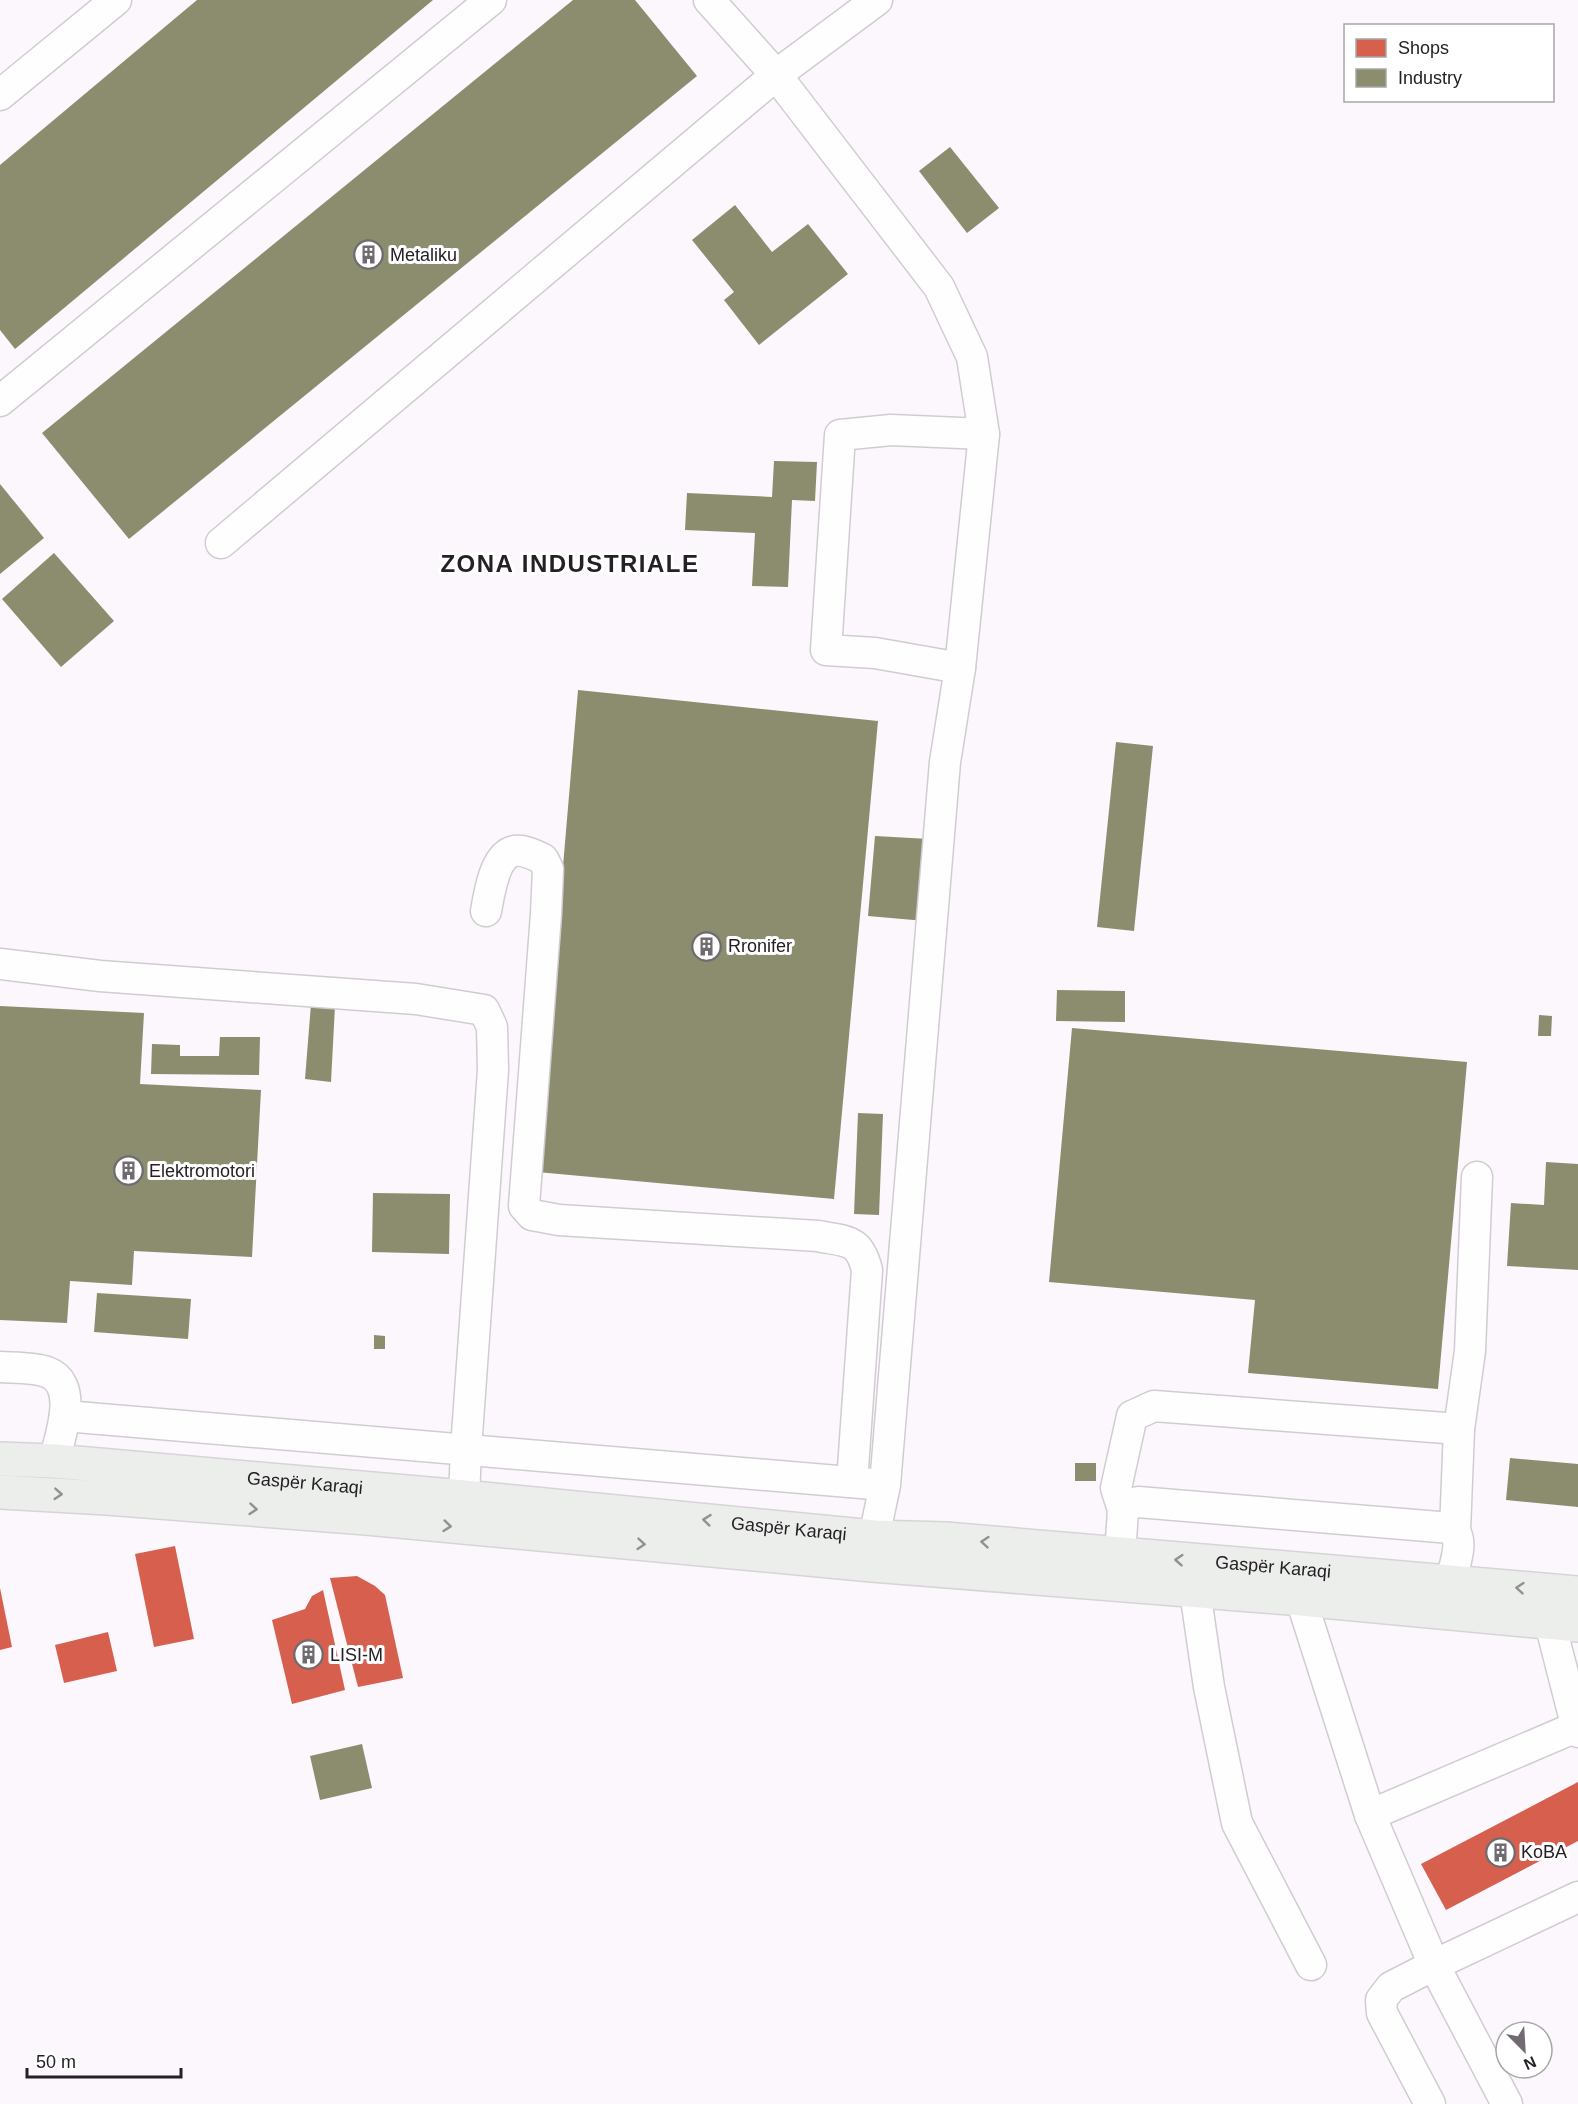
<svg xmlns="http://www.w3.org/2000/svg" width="1578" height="2104" viewBox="0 0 1578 2104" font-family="Arial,sans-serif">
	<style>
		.shops { fill: #d6604d }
		.industry { fill: #8c8c6e }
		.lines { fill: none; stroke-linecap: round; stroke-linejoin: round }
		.minor-casing { stroke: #d1ccd2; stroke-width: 33 }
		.major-casing { stroke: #d7d4d7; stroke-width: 36 }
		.minor { stroke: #fffeff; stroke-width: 30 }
		.major { stroke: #ebeeea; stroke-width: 33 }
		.oneway { stroke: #929192 }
		.labels { text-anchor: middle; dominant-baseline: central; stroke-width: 6; stroke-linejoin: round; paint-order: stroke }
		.poi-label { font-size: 18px; fill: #252026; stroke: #fff; text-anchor: start }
		.street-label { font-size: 18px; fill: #252026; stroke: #fff }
		.district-label { font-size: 24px; font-weight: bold; letter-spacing: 1.5px; fill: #252026; stroke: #fff }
	</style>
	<rect width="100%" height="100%" fill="#fcf7fd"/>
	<g class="shops">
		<path d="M 175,1546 L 194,1639 L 154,1647 L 135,1554 Z"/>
		<path d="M 357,1576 L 375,1586 L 385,1595 L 403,1678 L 358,1687 L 330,1578 Z"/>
		<path d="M 0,1588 L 12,1647 L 0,1650 Z"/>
		<path d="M 323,1590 L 345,1690 L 292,1704 L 272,1620 L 305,1609 L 312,1596 Z"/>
		<path d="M 108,1632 L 117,1671 L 64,1683 L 55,1645 Z"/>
		<path d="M 1578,1782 L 1578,1841 L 1446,1910 L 1421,1864 Z"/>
	</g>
	<g class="industry">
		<path d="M 197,0 L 433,0 L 15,349 L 0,330 L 0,165 Z"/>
		<path d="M 573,0 L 635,0 L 697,76 L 129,539 L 42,433 Z"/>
		<path d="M 950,147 L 999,208 L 967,233 L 919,171 Z"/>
		<path d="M 735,205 L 772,252 L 808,224 L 848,274 L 759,345 L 724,300 L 734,292 L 692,240 Z"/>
		<path d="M 774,461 L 817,462 L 815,501 L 792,500 L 788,587 L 752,586 L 755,533 L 685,530 L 687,493 L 772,497 Z"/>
		<path d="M 0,484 L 44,538 L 0,574 Z"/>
		<path d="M 54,553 L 114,621 L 61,667 L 2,599 Z"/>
		<path d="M 578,690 L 878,721 L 834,1199 L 537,1172 Z"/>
		<path d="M 1116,742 L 1153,746 L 1134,931 L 1097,927 Z"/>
		<path d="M 875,836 L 929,839 L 925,921 L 868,916 Z"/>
		<path d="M 1057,990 L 1125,991 L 1125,1022 L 1056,1021 Z"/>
		<path d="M 311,1004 L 335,1006 L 331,1082 L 305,1079 Z"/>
		<path d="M 0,1006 L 144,1013 L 140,1084 L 261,1090 L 252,1257 L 134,1251 L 132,1285 L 70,1281 L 67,1323 L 0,1320 Z"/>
		<path d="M 1539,1015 L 1552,1016 L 1551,1036 L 1538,1036 Z"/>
		<path d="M 1072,1028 L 1467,1062 L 1438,1389 L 1248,1373 L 1255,1300 L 1049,1282 Z"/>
		<path d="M 220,1037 L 260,1037 L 259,1075 L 151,1074 L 152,1044 L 180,1045 L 180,1056 L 219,1056 Z"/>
		<path d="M 858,1113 L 883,1114 L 879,1215 L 854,1214 Z"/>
		<path d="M 1546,1162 L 1578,1164 L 1578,1270 L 1507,1266 L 1511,1203 L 1544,1205 Z"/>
		<path d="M 373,1193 L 450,1194 L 449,1254 L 372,1252 Z"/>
		<path d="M 97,1293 L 191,1299 L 188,1339 L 94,1332 Z"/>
		<path d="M 374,1335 L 385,1336 L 385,1349 L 374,1349 Z"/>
		<path d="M 1510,1458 L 1578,1464 L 1578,1507 L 1506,1500 Z"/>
		<rect x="1075" y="1463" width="21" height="18"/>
		<path d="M 362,1744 L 372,1788 L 320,1800 L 310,1756 Z"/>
	</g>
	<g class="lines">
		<defs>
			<g id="minor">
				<path d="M 709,0 L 776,75 L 939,287 L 972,357 L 984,434 L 960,668 L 945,762 L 885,1485 L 874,1537"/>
				<path d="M 0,95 L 116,0"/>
				<path d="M 0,401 L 491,0"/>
				<path d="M 221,543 L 776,75 L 877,0"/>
				<path d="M 960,668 L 875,653 L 826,650 L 840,435 L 891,430 L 984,434"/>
				<path d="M 486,911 C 489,895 494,859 511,852 C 521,848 535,855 543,859 L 548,869 L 546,914 L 524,1206 L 532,1215 L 559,1220 L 818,1236 C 847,1242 859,1238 867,1270 L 852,1482"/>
				<path d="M 0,964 L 100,976 L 416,999 L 484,1010 L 492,1027 L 493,1070 L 466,1449 L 464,1497"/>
				<path d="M 0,1367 C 15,1368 33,1367 47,1372 C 80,1384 60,1437 54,1461"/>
				<path d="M 65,1416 L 873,1484"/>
				<path d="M 1123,1510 L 1116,1488 L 1132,1416 L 1154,1406 L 1459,1429"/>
				<path d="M 1455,1531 L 1459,1429 L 1470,1351 L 1477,1177"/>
				<path d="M 1120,1555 L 1123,1510 L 1127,1505 L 1138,1502 L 1451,1528 C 1466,1539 1454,1565 1451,1581"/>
				<path d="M 1195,1591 L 1209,1687 L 1237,1823 L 1311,1965"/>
				<path d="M 1301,1599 L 1370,1815 L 1434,1965 L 1391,1987 L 1381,2000 L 1382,2013 L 1430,2104"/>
				<path d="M 1550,1623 L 1578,1732"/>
				<path d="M 1370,1815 L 1576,1727"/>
				<path d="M 1507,2104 L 1434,1965 L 1578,1897"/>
			</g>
			<g id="major">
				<path id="s1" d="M 0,1459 L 54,1461 L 464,1497 L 874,1537 L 946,1539 L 1578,1593"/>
				<path d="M 0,1492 L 106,1498 L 366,1518 L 872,1565 L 1301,1599 L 1578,1625"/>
			</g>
		</defs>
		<use href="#minor" class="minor-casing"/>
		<use href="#major" class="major-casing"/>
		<use href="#minor" class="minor"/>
		<use href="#major" class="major"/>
	</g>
	<defs><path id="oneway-chevron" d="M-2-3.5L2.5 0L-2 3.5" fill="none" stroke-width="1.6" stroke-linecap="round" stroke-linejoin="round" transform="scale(1.5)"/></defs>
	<g class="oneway">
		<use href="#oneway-chevron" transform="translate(58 1494) rotate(4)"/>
		<use href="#oneway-chevron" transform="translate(253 1509) rotate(5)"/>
		<use href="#oneway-chevron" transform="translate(707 1520) rotate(-174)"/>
		<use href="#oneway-chevron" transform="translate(447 1526) rotate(6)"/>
		<use href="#oneway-chevron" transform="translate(985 1542) rotate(-175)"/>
		<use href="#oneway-chevron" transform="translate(641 1544) rotate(5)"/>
		<use href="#oneway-chevron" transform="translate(1179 1560) rotate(-176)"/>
		<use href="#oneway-chevron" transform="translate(1520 1588) rotate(-175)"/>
	</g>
	<defs>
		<symbol id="building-ring" viewBox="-11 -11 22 22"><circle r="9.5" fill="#fff" stroke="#706b71" stroke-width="1.5"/><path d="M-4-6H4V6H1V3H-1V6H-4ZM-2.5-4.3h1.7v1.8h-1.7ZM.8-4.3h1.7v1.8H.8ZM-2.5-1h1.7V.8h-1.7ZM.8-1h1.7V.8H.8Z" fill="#706b71"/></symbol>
	</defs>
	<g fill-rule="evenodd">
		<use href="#building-ring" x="352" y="238" width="33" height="33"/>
		<use href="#building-ring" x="690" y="930" width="33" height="33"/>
		<use href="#building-ring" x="112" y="1154" width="33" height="33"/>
		<use href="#building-ring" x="292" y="1638" width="33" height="33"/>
		<use href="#building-ring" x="1484" y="1836" width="33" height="33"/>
	</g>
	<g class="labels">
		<g class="poi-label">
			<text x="390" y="255">Metaliku</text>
			<text x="728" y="946">Rronifer</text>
			<text x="149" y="1171">Elektromotori</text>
			<text x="330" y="1655">LISI-M</text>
			<text x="1521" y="1852">KoBA</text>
		</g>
		<g class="street-label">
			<text stroke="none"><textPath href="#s1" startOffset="306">Gaspër Karaqi</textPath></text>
			<text stroke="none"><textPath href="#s1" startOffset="792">Gaspër Karaqi</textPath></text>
			<text stroke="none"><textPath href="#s1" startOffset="1278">Gaspër Karaqi</textPath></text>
		</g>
		<g class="district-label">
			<text x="570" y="563">ZONA INDUSTRIALE</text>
		</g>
	</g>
	<rect x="1344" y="24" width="210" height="78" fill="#ffffff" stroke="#a8a6a8" stroke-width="1.5"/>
	<rect x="1356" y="39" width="30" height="18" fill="#d6604d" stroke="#a8a6a8" stroke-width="1.5"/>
	<text x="1398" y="54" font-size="18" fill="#252026">Shops</text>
	<rect x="1356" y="69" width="30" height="18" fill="#8c8c6e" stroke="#a8a6a8" stroke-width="1.5"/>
	<text x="1398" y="84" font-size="18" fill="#252026">Industry</text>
	<g transform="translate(1524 2050) rotate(156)"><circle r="28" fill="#ffffff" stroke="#a8a6a8" stroke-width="1.5"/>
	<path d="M0-4.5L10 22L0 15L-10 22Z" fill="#706b71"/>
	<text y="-9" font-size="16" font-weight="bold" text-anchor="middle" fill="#252026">N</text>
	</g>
	<path d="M27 2068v9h154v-9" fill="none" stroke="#252026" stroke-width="3"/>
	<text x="36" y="2068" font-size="18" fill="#252026" stroke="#ffffff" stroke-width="4.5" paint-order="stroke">50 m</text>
</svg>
